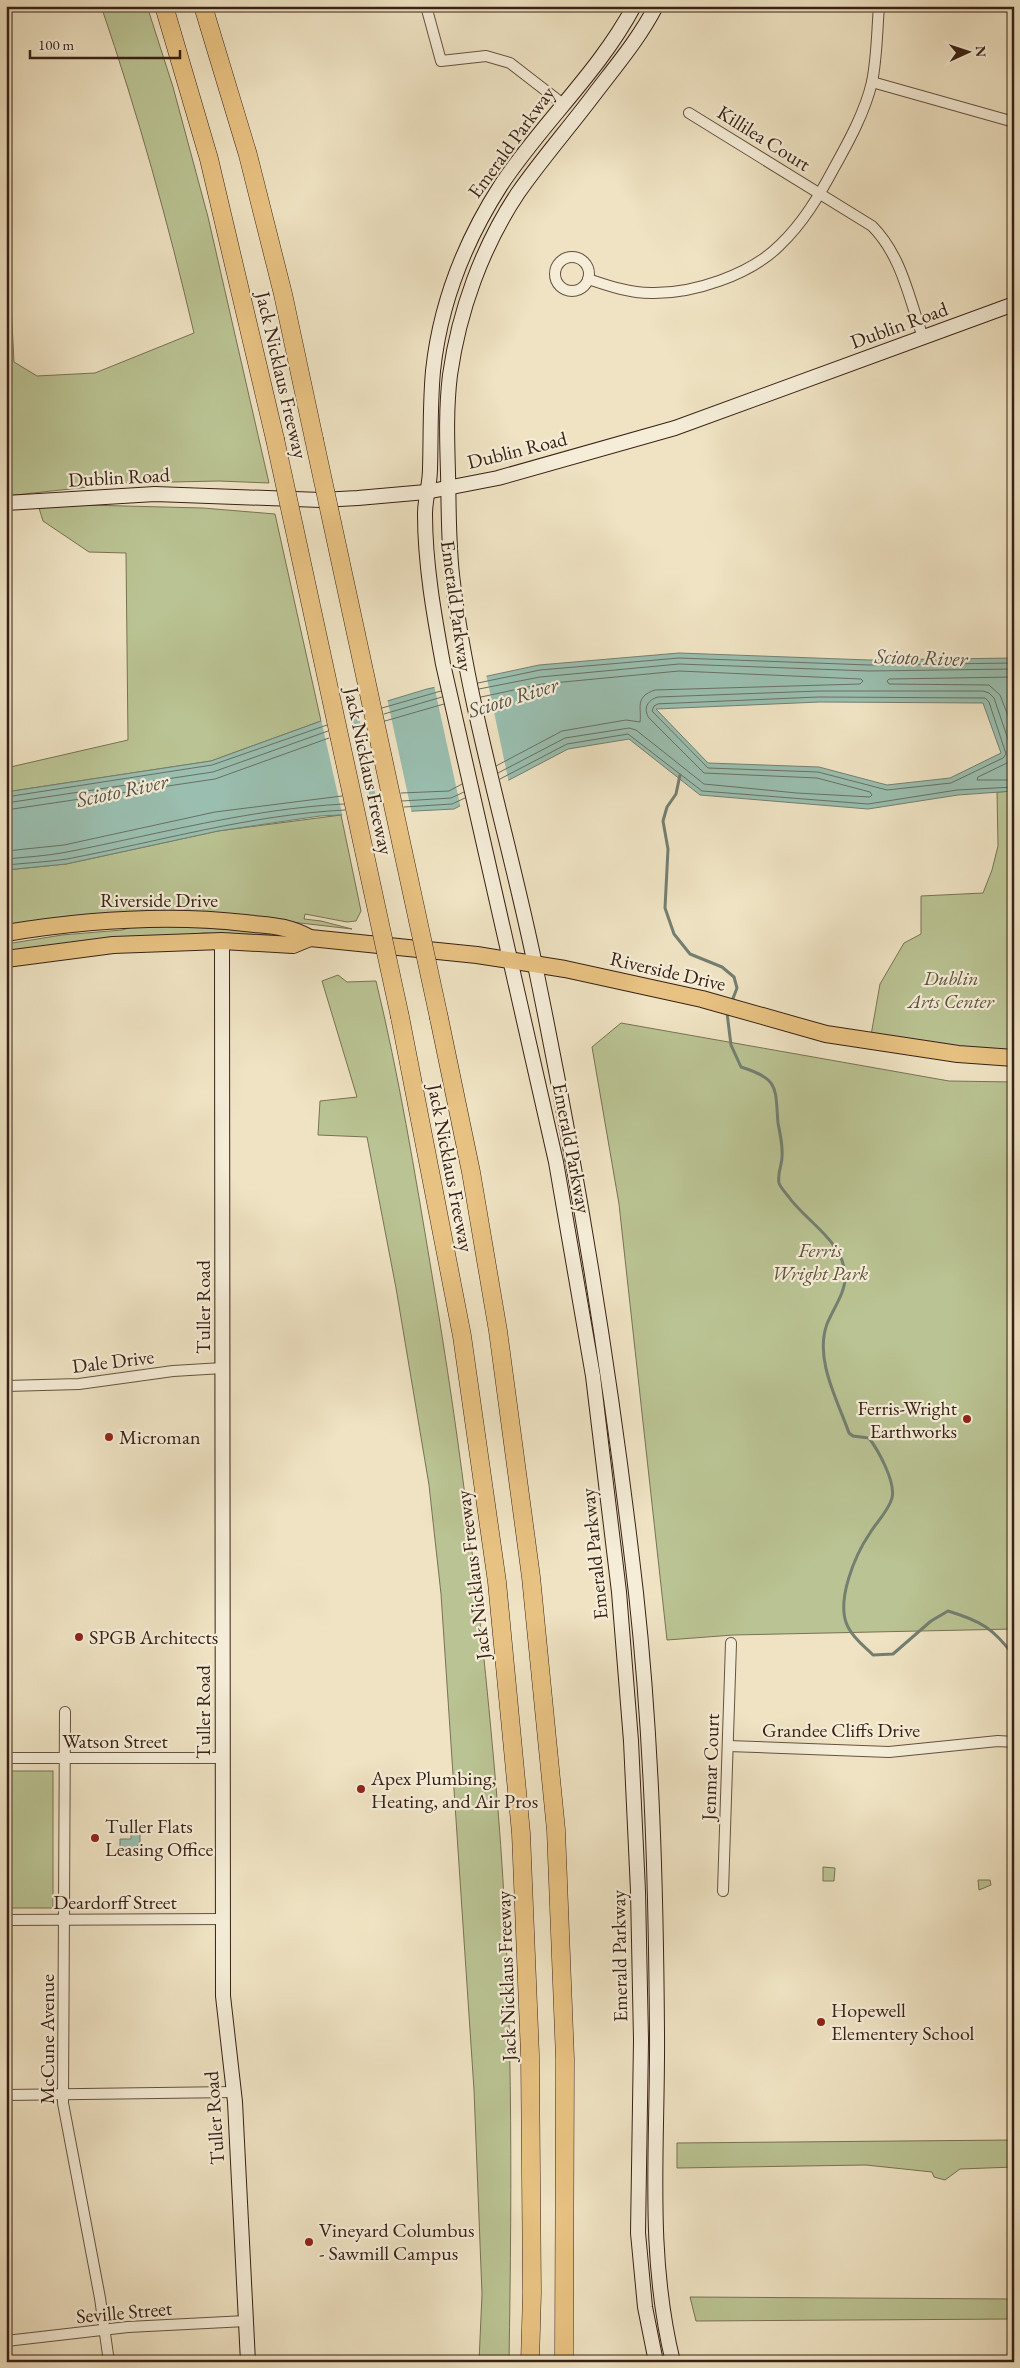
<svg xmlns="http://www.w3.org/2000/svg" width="1020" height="2368" viewBox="0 0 1020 2368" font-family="'EB Garamond',serif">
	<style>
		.green { fill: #bac393; stroke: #797254 }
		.water { fill: #9abeaf; stroke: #737f71; fill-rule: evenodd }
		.pier { fill: #efe3c3 }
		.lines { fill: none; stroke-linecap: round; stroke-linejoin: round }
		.shore { stroke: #697062; stroke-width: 1 }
		.stream { stroke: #737f71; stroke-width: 3 }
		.street-casing { stroke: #665240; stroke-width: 12 }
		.secondary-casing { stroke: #382115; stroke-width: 16 }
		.primary-casing { stroke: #382115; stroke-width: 18 }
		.highway-casing { stroke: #382115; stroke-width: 19 }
		.street { stroke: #f5edd8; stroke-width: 10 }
		.secondary { stroke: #f5edd8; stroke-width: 14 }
		.primary { stroke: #e8c282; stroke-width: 16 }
		.highway { stroke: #e8c282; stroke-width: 18 }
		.highway-bridge-casing { stroke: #382115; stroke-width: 19; stroke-linecap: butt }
		.highway-bridge { stroke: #e8c282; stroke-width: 18 }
		.poi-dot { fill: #8f2418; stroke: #f5edd8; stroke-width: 2 }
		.labels { text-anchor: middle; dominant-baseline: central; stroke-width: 4.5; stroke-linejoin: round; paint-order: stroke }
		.street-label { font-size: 20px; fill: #382115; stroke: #f5edd8 }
		.park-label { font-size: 20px; font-style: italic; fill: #5f523b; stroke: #f5edd8 }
		.poi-label { font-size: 20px; fill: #382115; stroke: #f5edd8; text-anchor: start }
		.water-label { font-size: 21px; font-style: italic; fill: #555043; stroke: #f5edd8 }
	</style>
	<rect width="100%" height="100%" fill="#efe3c3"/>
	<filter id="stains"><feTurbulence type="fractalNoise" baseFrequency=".004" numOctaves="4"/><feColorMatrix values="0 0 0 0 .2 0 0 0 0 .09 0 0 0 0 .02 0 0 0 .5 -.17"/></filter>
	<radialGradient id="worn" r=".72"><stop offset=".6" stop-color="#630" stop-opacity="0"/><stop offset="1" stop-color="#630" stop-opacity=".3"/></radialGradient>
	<g class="green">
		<path d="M 101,6 L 147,6 L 173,87 L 208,217 L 269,483 L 219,481 L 125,483 L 6,496 L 6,272 L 10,285 L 14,362 L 37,376 L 95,373 L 194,333 C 168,222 138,114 101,6 Z"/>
		<path d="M 86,505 L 203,508 L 275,514 L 321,721 L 211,761 L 6,792 L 6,768 L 128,740 L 126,553 L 89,552 L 43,521 L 39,508 Z"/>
		<path d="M 1014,791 L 1014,1058 L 870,1041 L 880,984 L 904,943 L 921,934 L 921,896 L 983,893 L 992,870 L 998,846 L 997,792 Z"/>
		<path d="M 341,815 L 361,911 L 356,921 L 347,922 L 305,914 L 304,919 L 321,921 L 352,929 L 231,915 L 6,927 L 6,870 L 66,864 L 218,831 Z"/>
		<path d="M 143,924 L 270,932 L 270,935 L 204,933 L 6,953 L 6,944 L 62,935 L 122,930 Z"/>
		<path d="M 338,975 L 347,982 L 376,981 C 399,1076 415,1173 431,1269 C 462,1449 483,1629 498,1810 C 513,1993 512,2178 509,2362 L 479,2362 L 482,2294 L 474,2090 L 441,1594 L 429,1485 L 396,1288 L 367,1137 L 318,1135 L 320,1101 L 357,1097 L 322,981 Z"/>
		<path d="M 621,1023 L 949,1081 L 1014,1082 L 1014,1629 L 733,1635 L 667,1640 L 619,1204 L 592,1047 Z"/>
		<rect x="6" y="1771" width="47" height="137"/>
		<path d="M 823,1867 L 835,1868 L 834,1881 L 823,1881 Z"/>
		<path d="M 978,1880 L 990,1880 L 991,1885 L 979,1890 Z"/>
		<path d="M 1014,2140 L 1014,2167 L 960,2169 L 945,2180 L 934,2177 L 932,2172 L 866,2165 L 677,2168 L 677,2143 Z"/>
		<path d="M 690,2297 L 1014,2299 L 1014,2319 L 696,2321 Z"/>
	</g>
	<g class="water">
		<path d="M 679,653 L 869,660 L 1014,658 L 1014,791 L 958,795 L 868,809 L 700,795 L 629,739 L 568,749 L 454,809 L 320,816 L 218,831 L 66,864 L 6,870 L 6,792 L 211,761 L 321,721 L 427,689 L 539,665 ZM 820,702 L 983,703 L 1001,753 L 950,778 L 887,785 L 819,767 L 708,763 L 656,709 Z"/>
		<path d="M 131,1828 L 136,1828 L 140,1832 L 140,1843 L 131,1852 L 124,1852 L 120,1848 L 120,1839 L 131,1839 Z"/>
	</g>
	<g class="pier">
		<path d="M 486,674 L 509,783 L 461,809 L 434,685 Z"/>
		<path d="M 387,698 L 412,814 L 380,816 L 357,708 Z"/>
		<path d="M 350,710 L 374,816 L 343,818 L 321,719 Z"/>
	</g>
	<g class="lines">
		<g class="shore">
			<path d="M 1014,677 L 889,679 L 887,681 L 889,684 L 989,685 L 1000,695 L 1014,731"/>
			<path d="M 478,683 L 540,670 L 679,658 L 869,665 L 1014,663"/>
			<path d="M 479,689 L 540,677 L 679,664 L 869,671 L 1014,669"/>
			<path d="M 481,697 L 542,684 L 679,671 L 861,679 L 863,681 L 860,684 L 655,690 C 634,697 642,708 640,722 L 626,720 L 562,731 L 496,766"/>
			<path d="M 819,697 L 985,698 L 989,702 L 1006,754 L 1003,758 L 951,783 L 887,790 L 818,772 L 708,768 L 652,711 L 654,706 L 658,704 Z"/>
			<path d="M 382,708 L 441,691"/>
			<path d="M 384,714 L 442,697"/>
			<path d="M 385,721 L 444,704"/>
			<path d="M 498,773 L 565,738 L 629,728 L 636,730 L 704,784 L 797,793 L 870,797 L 872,795 L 870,792 L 817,778 L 704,773 L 649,718 C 643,709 647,700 658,697 L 819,691 L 983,691 L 989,693 L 994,698 L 1013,754 L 1007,763 L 978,777 L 977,780 L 1014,780"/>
			<path d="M 500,779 L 567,744 L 628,734 L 702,791 L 868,804 L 957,790 L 1014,787"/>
			<path d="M 401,793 L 449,791 L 462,784"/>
			<path d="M 6,797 L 212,765 L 327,725"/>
			<path d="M 402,801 L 451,798 L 464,792"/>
			<path d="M 6,803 L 213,772 L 328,731"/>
			<path d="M 404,807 L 452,804 L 465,798"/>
			<path d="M 6,810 L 215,779 L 329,738"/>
			<path d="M 6,851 L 64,845 L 215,812 L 342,796"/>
			<path d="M 6,859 C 26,857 47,856 67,852 C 159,834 249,809 344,804"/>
			<path d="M 6,865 C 26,863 47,862 67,859 C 161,841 249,815 345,810"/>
		</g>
		<g class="stream">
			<path d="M 680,775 L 676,794 L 667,807 L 663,821 L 668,849 L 665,908 L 674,934 L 690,954 L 722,967 L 734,977 L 737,988 L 732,1001"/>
			<path d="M 727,1013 L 731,1045 L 741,1067 C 780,1079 775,1088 778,1123 C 780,1134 783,1145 782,1157 C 782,1165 777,1174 779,1183 C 780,1187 785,1192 788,1196 C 805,1221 846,1242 845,1278 C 845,1293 833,1309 827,1324 C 814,1359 838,1401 849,1433 L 853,1436 L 869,1438 C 878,1450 896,1482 892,1498 C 889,1510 876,1523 870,1533 C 855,1555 835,1602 848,1627 C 854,1639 864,1646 873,1655 L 893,1654 L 931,1621 L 948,1611 C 981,1621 993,1628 1014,1656"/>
		</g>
		<defs>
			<g id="street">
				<path d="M 426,6 L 441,61 L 486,56 L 510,63 L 563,104"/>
				<path d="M 872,82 L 1014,122"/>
				<path d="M 689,113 L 872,226 C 902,256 909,299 923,337"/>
				<circle cx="572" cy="274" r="17"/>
				<path d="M 588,279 C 609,286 629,293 651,293 C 693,294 750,275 780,245 C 803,223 819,196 834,168 C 849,141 865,112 872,82 C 877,57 877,31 879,6"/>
				<path d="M 6,1386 L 79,1384 L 173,1371 L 223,1368"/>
				<path d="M 65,1712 L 63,2103 L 100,2298 L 109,2362"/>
				<path d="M 728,1746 L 889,1752 L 998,1741 L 1014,1742"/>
				<path d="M 6,1758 L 223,1758"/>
				<path d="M 723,1891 L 731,1643"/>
				<path d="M 6,1920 L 223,1919"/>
				<path d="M 6,2095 L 234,2092"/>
				<path d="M 6,2341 L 128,2327 L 246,2321"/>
			</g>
			<g id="secondary">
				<path d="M 634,6 C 599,72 542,123 501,185 C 465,241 440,305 433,371 C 430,404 431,436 430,469 C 430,484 425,499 425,514 C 425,564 434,615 443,664 L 556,1162 L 593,1376 L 619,1592 L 631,1741 L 638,1891 L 641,2040 L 638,2233 L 645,2307 L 656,2362"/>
				<path d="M 656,6 C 639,39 615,67 593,96 C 568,129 541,160 518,193 C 482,247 459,311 450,375 C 446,408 447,440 448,473 C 449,510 448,546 453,583 C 469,712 509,838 535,965 C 578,1173 612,1382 636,1593 C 652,1739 656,1887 657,2033 C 658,2145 646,2252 673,2362"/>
				<path d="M 6,503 L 155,494 L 321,500 L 358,498 L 426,492 L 498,478 L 675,428 L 1014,304"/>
				<path d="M 222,941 L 223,1996 L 235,2102 L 248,2362"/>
			</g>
			<g id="primary">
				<path d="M 6,933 C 85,920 165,914 245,923 C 271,926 286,925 310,938 L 477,955 L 565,969 L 702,999 L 826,1034 L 958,1054 L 1014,1058"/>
				<path d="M 6,959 L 113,945 L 222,941 L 293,945 L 310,938"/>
			</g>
			<g id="highway">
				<path d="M 164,6 L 209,159 L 275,439"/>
				<path d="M 203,6 L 248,155 L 283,294 L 314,439"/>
				<path d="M 400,1017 L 462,1336 L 497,1582 L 521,1833 L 530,2055 L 532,2293 L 530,2362"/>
				<path d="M 439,1018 L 471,1172 L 498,1331 L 531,1577 L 556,1830 L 565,2059 L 564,2362"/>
			</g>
		</defs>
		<use href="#street" class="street-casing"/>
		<use href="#secondary" class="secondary-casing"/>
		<use href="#primary" class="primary-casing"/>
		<use href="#highway" class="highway-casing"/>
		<use href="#street" class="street"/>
		<use href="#secondary" class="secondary"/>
		<use href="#primary" class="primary"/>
		<use href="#highway" class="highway"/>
		<defs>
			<g id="highway-bridge">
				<path d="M 275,439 L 400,1017"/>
				<path d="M 314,439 L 439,1018"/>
			</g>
		</defs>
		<use href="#highway-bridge" class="highway-bridge-casing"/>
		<use href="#highway-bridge" class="highway-bridge"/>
	</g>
	<g class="poi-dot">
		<circle cx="967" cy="1419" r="5"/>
		<circle cx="109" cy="1437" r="5"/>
		<circle cx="79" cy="1637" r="5"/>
		<circle cx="361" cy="1789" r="5"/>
		<circle cx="95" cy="1838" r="5"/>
		<circle cx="821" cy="2022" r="5"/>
		<circle cx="309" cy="2242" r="5"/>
	</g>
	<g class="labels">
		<g class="street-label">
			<text transform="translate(764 138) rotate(32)">Killilea Court</text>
			<text transform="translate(511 142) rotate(-54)">Emerald Parkway</text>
			<text transform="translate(899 325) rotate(-20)">Dublin Road</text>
			<text transform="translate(282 375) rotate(77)">Jack Nicklaus Freeway</text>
			<text transform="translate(517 450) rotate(-14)">Dublin Road</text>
			<text transform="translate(119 477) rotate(-3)">Dublin Road</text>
			<text transform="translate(457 606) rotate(82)">Emerald Parkway</text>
			<text transform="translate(369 771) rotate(78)">Jack Nicklaus Freeway</text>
			<text x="159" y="900">Riverside Drive</text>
			<text transform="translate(668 971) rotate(13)">Riverside Drive</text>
			<text transform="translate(572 1148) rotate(79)">Emerald Parkway</text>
			<text transform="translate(451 1168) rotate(79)">Jack Nicklaus Freeway</text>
			<text transform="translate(203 1307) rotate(-90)">Tuller Road</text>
			<text transform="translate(113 1361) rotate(-7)">Dale Drive</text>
			<text transform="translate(594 1554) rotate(-96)">Emerald Parkway</text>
			<text transform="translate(473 1575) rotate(-97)">Jack Nicklaus Freeway</text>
			<text transform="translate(203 1712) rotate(-90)">Tuller Road</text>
			<text x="841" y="1730">Grandee Cliffs Drive</text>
			<text x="115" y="1741">Watson Street</text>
			<text transform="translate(710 1767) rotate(-88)">Jenmar Court</text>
			<text x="115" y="1902">Deardorff Street</text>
			<text transform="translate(619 1956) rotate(-91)">Emerald Parkway</text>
			<text transform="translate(506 1976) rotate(-92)">Jack Nicklaus Freeway</text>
			<text transform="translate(47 2039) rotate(-90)">McCune Avenue</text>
			<text transform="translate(214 2118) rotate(-94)">Tuller Road</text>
			<text transform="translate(124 2312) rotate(-5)">Seville Street</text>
		</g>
		<g class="park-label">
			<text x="951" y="978">Dublin<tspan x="951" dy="23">Arts Center</tspan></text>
			<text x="820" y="1250">Ferris<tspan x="820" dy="23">Wright Park</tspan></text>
		</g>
		<g class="poi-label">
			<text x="957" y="1408" text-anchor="end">Ferris-Wright<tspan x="957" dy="23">Earthworks</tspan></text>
			<text x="119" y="1437">Microman</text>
			<text x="89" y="1637">SPGB Architects</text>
			<text x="371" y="1778">Apex Plumbing,<tspan x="371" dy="23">Heating, and Air Pros</tspan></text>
			<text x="105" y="1826">Tuller Flats<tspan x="105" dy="23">Leasing Office</tspan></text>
			<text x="831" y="2010">Hopewell<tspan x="831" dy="23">Elementery School</tspan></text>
			<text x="319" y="2230">Vineyard Columbus<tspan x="319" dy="23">- Sawmill Campus</tspan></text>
		</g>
		<g class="water-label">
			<text transform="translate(921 657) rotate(2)">Scioto River</text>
			<text transform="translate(513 697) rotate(-17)">Scioto River</text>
			<text transform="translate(122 790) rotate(-12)">Scioto River</text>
		</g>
	</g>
	<rect width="1020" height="2368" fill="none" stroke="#efe3c3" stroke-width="25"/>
	<rect x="8" y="8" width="1005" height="2353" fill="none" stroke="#382115" stroke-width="2.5"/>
	<rect x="12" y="12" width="995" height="2343" fill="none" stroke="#382115"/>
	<g transform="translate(968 52) rotate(87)" stroke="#f5edd8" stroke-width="4" paint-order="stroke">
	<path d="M0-4L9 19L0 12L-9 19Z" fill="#382115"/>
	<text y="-8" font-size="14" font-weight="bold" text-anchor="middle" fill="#382115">N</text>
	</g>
	<path d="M30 50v8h150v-8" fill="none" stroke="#382115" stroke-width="2.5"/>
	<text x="38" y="50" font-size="15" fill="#382115" stroke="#f5edd8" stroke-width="4" paint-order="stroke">100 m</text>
	<rect width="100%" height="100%" filter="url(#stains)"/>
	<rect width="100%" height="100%" fill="url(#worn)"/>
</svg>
